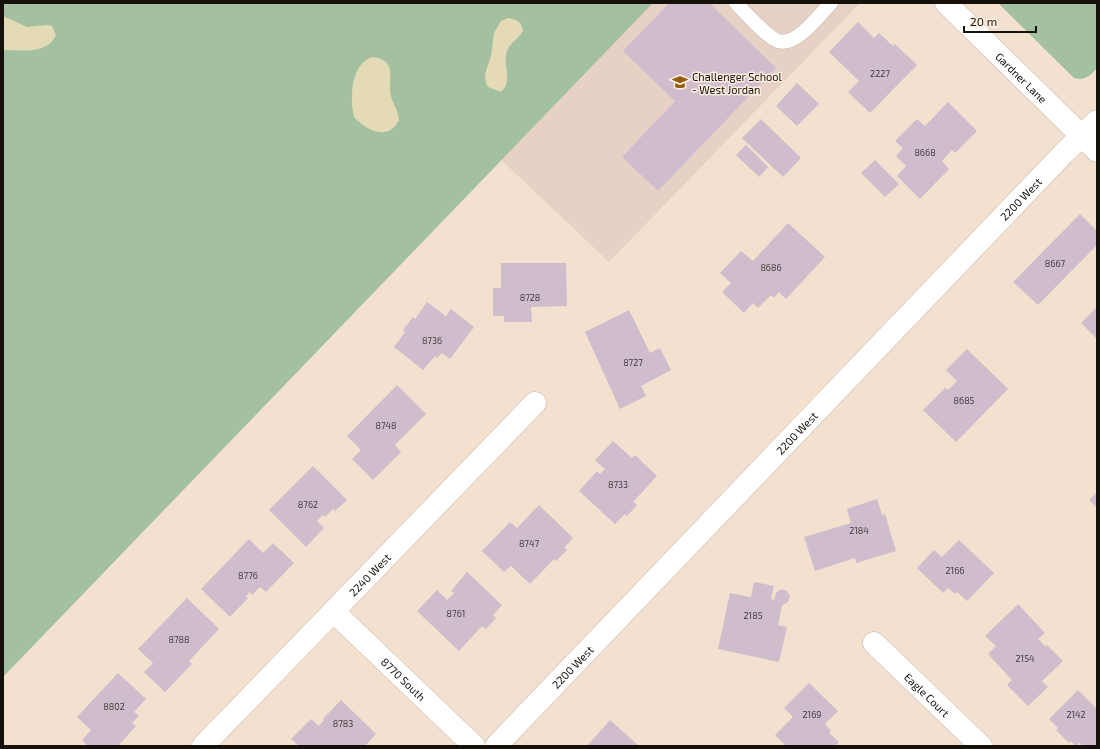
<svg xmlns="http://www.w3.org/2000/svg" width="1100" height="749" viewBox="0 0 1100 749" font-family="'Exo 2',sans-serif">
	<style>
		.education { fill: #e7d1c5 }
		.green { fill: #a3c0a0 }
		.sand { fill: #e4dab5 }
		.building { fill: #cfbdcd }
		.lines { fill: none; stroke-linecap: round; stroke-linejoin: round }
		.lane-casing { stroke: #c8b6a5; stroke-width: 15 }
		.street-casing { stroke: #c8b6a5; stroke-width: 23 }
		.secondary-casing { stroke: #c8b6a5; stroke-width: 23 }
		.lane { stroke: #fff; stroke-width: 14 }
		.street { stroke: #fff; stroke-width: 22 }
		.secondary { stroke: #fff; stroke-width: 22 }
		.labels { text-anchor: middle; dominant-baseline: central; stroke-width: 3; stroke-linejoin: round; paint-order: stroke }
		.number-label { font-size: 9px; fill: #443b3b }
		.poi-label { font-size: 11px; fill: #16100a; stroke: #fdeee0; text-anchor: start }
		.street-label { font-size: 11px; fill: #16100a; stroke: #fdeee0 }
	</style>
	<rect width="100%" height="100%" fill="#f3e0cf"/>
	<path class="education" d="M 653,3 L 860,3 L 609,262 L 501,160 Z"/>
	<g class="green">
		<path d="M 3,3 L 653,3 L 3,677 Z"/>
		<path d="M 998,3 L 1097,3 L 1097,68 C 1090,76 1085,81 1074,78 Z"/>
	</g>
	<g class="sand">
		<path d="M 3,16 L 27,27 L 47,25 L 52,26 L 56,35 C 47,55 21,50 3,50 Z"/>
		<path d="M 508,18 C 516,19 522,22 523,31 C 519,38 510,43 507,51 C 502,66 514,80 501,92 L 488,87 L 486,83 L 485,74 L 491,56 L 494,33 L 501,21 Z"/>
		<path d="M 372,57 C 399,60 387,79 391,96 C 393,104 399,112 399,120 C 388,142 366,130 354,117 C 350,98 350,65 372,57 Z"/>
	</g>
	<g class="building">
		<path d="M 669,3 L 709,3 L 776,68 L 658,191 L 622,157 L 675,101 L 623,51 Z"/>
		<path d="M 858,22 L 874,38 L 879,33 L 893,46 L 895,44 L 917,65 L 870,113 L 848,92 L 859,81 L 829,52 Z"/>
		<path d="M 797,83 L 819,104 L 797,126 L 776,106 Z"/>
		<path d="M 948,102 L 977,131 L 955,153 L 952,150 L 942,161 L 949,169 L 920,199 L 897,176 L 906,166 L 896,156 L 903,148 L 895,141 L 917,119 L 925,126 Z"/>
		<path d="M 761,119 L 801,158 L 783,177 L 742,138 Z"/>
		<path d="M 746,145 L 768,167 L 759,177 L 736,155 Z"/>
		<path d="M 875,160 L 899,184 L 885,197 L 861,173 Z"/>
		<path d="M 1080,214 L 1097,231 L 1097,245 L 1038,305 L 1013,282 Z"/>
		<path d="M 788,223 L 825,257 L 786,299 L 779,292 L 774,298 L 771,295 L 758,308 L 753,303 L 744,313 L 722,292 L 731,283 L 720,273 L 741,251 L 753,261 Z"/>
		<path d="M 501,263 L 566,263 L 567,306 L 531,307 L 532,322 L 504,322 L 504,316 L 493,316 L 493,288 L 501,288 Z"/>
		<path d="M 427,302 L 446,316 L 451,309 L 474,327 L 450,359 L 442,353 L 437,358 L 435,356 L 423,370 L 394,347 L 405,332 L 403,330 L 413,317 L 415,319 Z"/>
		<path d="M 1097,307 L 1097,339 L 1081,323 Z"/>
		<path d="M 629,310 L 650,353 L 660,348 L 671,370 L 641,386 L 646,396 L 620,409 L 585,332 Z"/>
		<path d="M 967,349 L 1008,389 L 956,442 L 923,410 L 945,388 L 948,390 L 957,381 L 946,370 Z"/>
		<path d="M 397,385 L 426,414 L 395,445 L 401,452 L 373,480 L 352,459 L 361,450 L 347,436 Z"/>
		<path d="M 613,441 L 632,458 L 635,455 L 657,476 L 633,502 L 637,505 L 627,516 L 625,514 L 615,524 L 579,491 L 597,471 L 600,474 L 605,469 L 595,460 Z"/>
		<path d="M 313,466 L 347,500 L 335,511 L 333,509 L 325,517 L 323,515 L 317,521 L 324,528 L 306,547 L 269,510 Z"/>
		<path d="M 1097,492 L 1097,508 L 1089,500 Z"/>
		<path d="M 877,499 L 882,515 L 885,514 L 896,551 L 856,563 L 855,558 L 815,571 L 804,537 L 851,523 L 847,509 Z"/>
		<path d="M 539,505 L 573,538 L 564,548 L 567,550 L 556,561 L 554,559 L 530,584 L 511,566 L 504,572 L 482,551 L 510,522 L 517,528 Z"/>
		<path d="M 249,539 L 263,553 L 273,543 L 294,563 L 266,592 L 260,587 L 252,595 L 250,592 L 246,596 L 248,598 L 230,617 L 201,589 Z"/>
		<path d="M 959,540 L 994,573 L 967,601 L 957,592 L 955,594 L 948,588 L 943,593 L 917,568 L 934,550 L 942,557 Z"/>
		<path d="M 467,572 L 502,605 L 493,615 L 496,618 L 486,629 L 482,626 L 459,651 L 417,611 L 437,590 L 447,600 L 454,593 L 451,591 Z"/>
		<path d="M 754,582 L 774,586 L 771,599 L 774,600 L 776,593 L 781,589 L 787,591 L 790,596 L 788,602 L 782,605 L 778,625 L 787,627 L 779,662 L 718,649 L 730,593 L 751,597 Z"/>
		<path d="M 187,598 L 219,629 L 189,661 L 192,664 L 165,692 L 144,672 L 153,663 L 138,649 Z"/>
		<path d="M 1018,604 L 1045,633 L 1038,639 L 1045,646 L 1047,645 L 1063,661 L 1042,681 L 1048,687 L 1028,706 L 1007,685 L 1012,680 L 988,654 L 996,646 L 985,636 Z"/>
		<path d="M 118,673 L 146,699 L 134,712 L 139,716 L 132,723 L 136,726 L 118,746 L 88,746 L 82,740 L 91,730 L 77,717 Z"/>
		<path d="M 809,683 L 838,711 L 825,724 L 831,731 L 829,733 L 839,742 L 835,746 L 786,746 L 775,735 L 793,717 L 784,708 Z"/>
		<path d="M 1078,690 L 1097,709 L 1097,746 L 1083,746 L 1079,743 L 1076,746 L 1071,741 L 1069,743 L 1056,730 L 1058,728 L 1049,719 Z"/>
		<path d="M 341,700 L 376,734 L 366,745 L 367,746 L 299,746 L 291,739 L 311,719 L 319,726 L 324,720 L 323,719 Z"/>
		<path d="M 610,720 L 639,746 L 587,746 Z"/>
	</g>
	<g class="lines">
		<defs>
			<path id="lane" d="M 736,3 C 746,13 762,32 774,39 C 793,52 819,15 831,3"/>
			<g id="street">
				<path id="s1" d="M 333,611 L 474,746"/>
				<path id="s2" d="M 874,643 L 981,746"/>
				<path id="s3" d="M 203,746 L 535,403"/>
			</g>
			<g id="secondary">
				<path id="s4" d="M 946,3 L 1097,151"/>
				<path id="s5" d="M 496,746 L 1063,154 L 1097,121"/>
			</g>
		</defs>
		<use href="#lane" class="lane-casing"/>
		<use href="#street" class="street-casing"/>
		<use href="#secondary" class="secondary-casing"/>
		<use href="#lane" class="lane"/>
		<use href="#street" class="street"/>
		<use href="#secondary" class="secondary"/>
	</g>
	<defs>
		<symbol id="school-bare" viewBox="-9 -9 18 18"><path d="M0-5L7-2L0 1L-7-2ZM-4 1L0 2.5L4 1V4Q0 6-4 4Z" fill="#915e0f" stroke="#fdeee0" stroke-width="2.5" paint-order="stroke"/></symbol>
	</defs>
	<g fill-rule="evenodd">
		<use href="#school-bare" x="669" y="71" width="22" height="22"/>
	</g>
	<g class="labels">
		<g class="number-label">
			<text x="880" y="73">2227</text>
			<text x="925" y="152">8668</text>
			<text x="1055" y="263">8667</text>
			<text x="771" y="267">8686</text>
			<text x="530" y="297">8728</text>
			<text x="432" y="340">8736</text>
			<text x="633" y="362">8727</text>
			<text x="964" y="400">8685</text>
			<text x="386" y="425">8748</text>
			<text x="618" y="484">8733</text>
			<text x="308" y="504">8762</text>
			<text x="859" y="530">2184</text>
			<text x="529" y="543">8747</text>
			<text x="955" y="570">2166</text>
			<text x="248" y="575">8776</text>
			<text x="456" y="613">8761</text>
			<text x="753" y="615">2185</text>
			<text x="179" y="639">8788</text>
			<text x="1025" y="658">2154</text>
			<text x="114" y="706">8802</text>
			<text x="812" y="714">2169</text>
			<text x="1076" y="714">2142</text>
			<text x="343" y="723">8783</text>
		</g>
		<g class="poi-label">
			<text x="692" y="76">Challenger School<tspan x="692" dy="13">- West Jordan</tspan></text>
		</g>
		<g class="street-label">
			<text stroke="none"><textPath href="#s4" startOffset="106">Gardner Lane</textPath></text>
			<text stroke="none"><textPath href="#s5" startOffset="758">2200 West</textPath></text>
			<text stroke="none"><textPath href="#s5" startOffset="434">2200 West</textPath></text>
			<text stroke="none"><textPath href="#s3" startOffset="239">2240 West</textPath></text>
			<text stroke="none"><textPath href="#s5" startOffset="110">2200 West</textPath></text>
			<text stroke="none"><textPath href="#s1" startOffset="98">8770 South</textPath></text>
			<text stroke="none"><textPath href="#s2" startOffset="74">Eagle Court</textPath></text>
		</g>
	</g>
	<rect width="1100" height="749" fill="none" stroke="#16100a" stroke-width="8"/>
	<path d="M964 26v6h72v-6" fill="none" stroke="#16100a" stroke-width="2"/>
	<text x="970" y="26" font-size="12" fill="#16100a" stroke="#fdeee0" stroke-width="3" paint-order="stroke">20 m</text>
</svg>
